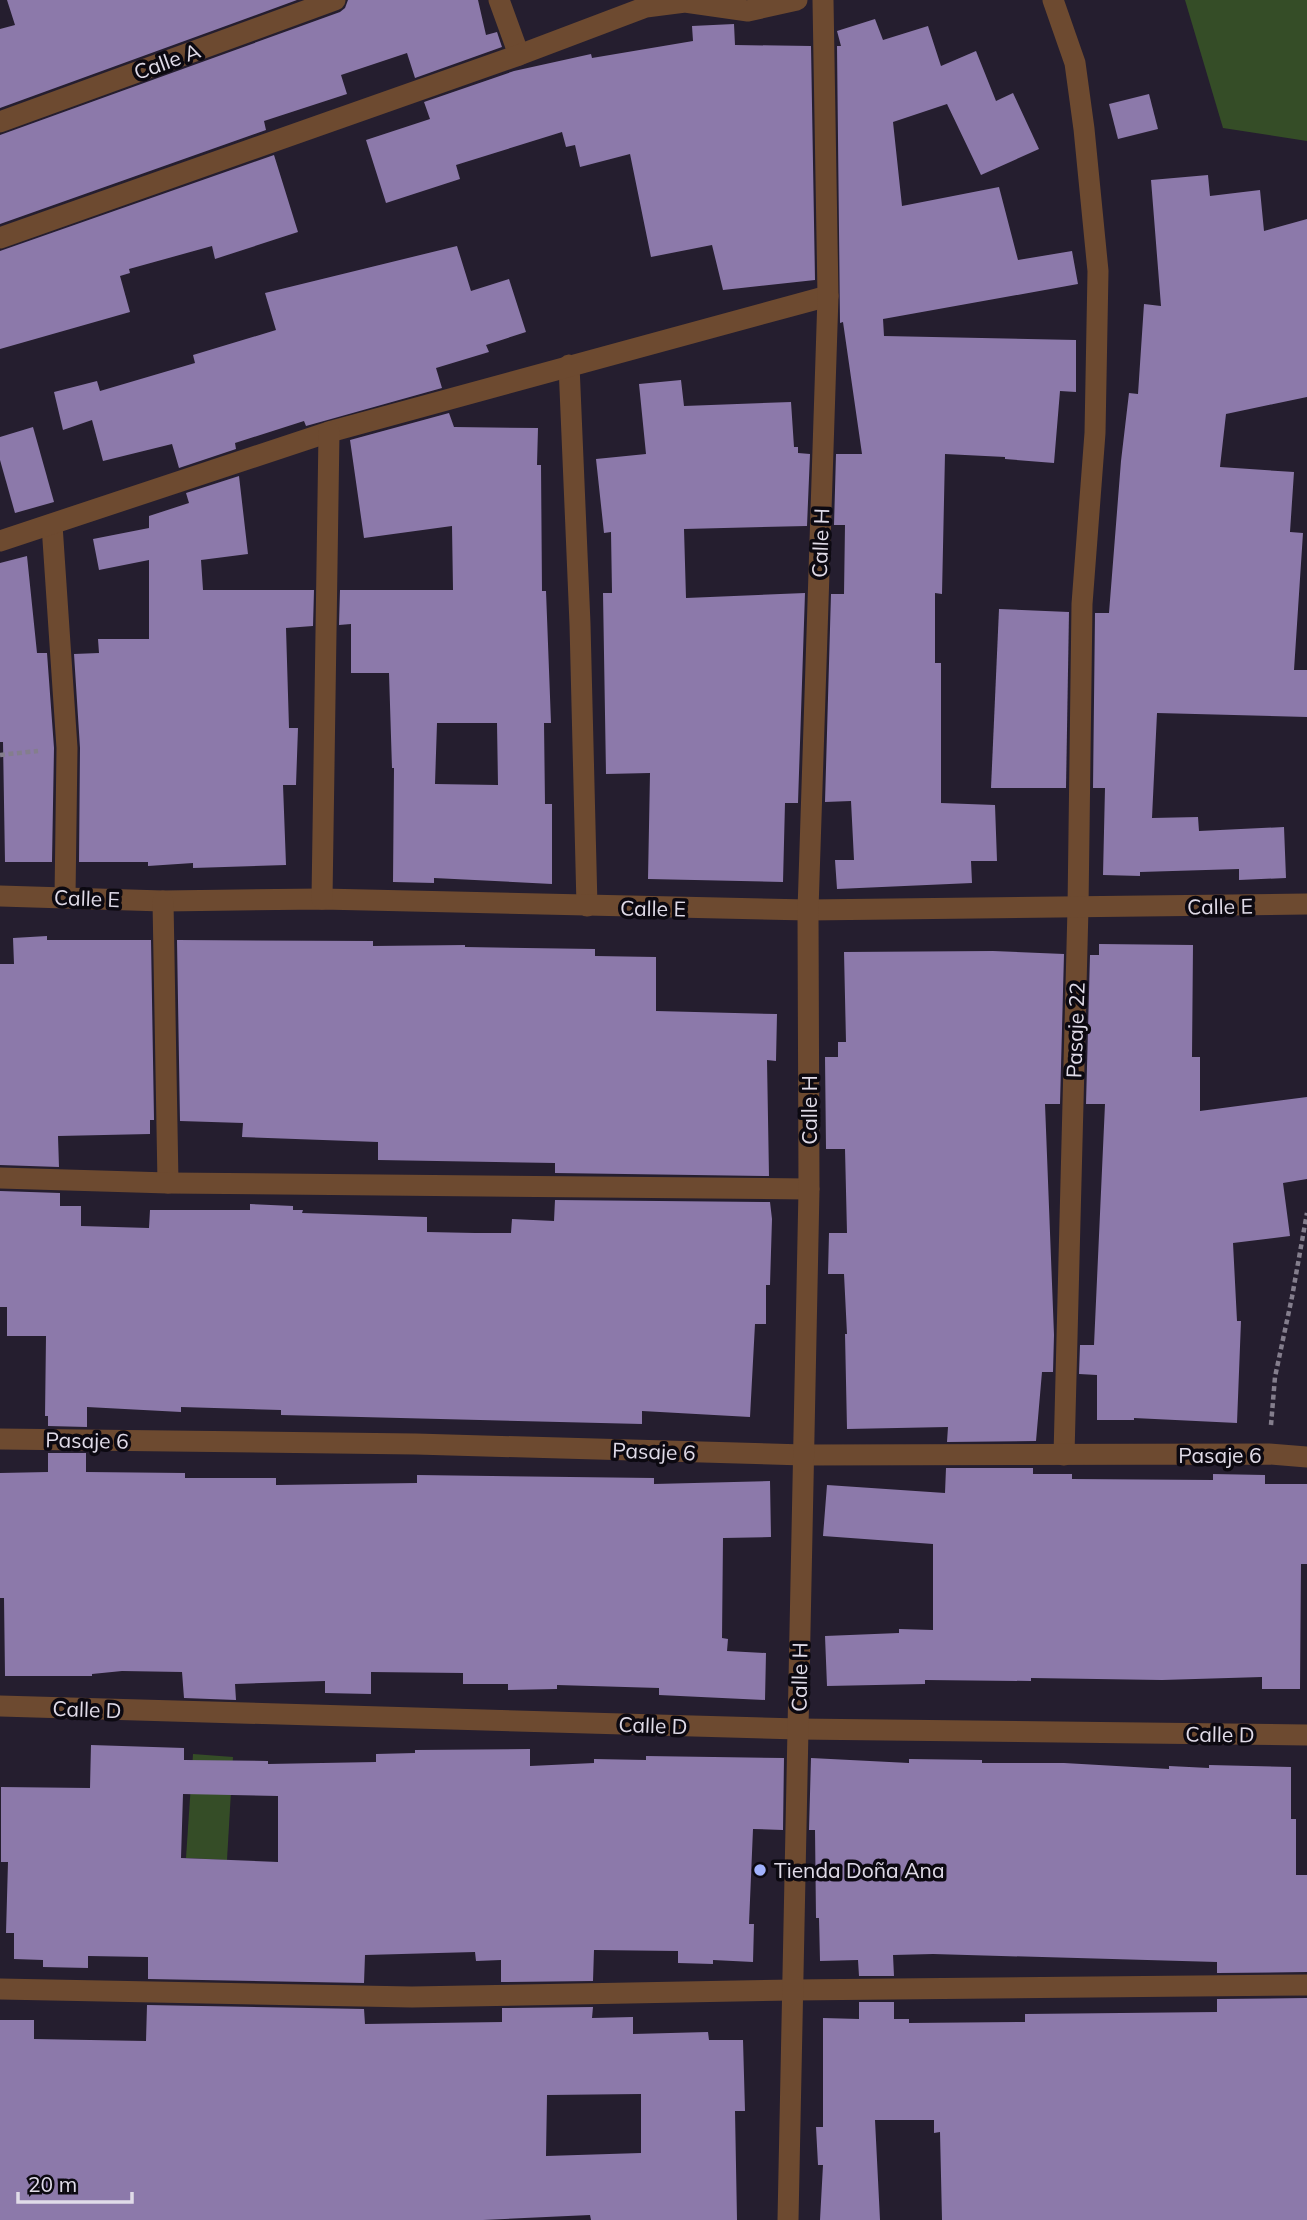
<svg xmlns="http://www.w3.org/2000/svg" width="1307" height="2220" viewBox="0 0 1307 2220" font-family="Mulish,sans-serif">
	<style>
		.green { fill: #354d27 }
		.building { fill: #8c79aa; fill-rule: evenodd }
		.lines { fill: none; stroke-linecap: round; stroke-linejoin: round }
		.path { stroke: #847e8d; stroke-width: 4.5; stroke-dasharray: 5 3.5; stroke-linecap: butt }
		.minor { stroke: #6d4a30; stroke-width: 21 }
		.poi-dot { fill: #a2b2fd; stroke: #0c0911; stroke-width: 2.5 }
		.labels { text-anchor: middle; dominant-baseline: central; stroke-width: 7; stroke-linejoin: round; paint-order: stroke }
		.street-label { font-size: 21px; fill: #e0dbe8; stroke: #0c0911 }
		.poi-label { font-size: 21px; fill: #e0dbe8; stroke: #0c0911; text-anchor: start }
	</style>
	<rect width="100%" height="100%" fill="#251e2f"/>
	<g class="green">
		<path d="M 1185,0 L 1307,0 L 1307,141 L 1223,128 Z"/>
		<path d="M 193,1754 L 233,1757 L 227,1860 L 186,1858 Z"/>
	</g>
	<g class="building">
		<path d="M 7,0 L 297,0 L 0,108 L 0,29 L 15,25 Z"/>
		<path d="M 348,0 L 478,0 L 486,35 L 497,32 L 502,47 L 415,78 L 407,53 L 341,75 L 347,94 L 264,121 L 266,130 L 0,224 L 0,135 L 340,12 L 345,8 Z"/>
		<path d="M 875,19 L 883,40 L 928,26 L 941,66 L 976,51 L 996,101 L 1013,93 L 1039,149 L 981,175 L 947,104 L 893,122 L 902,206 L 999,187 L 1018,260 L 1072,251 L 1078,284 L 883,319 L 884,336 L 1076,340 L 1076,392 L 1060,391 L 1054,463 L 1005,459 L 1005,457 L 945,454 L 942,594 L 935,593 L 935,663 L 941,663 L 941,803 L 995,805 L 997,861 L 971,861 L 972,883 L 837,889 L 835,860 L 854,860 L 851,801 L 825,802 L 831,594 L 844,594 L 845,525 L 834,525 L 836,454 L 862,454 L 843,322 L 840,323 L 837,46 L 841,46 L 837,31 Z"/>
		<path d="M 734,24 L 735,45 L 811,46 L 815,280 L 723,290 L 712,245 L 651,257 L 630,154 L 580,167 L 575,145 L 566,147 L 562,132 L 456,165 L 460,179 L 386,203 L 366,140 L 430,119 L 424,102 L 514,71 L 591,54 L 592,58 L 693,41 L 692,26 Z"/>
		<path d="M 1149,94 L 1158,129 L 1118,139 L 1109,104 Z"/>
		<path d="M 274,155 L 298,232 L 215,259 L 212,246 L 129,269 L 130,273 L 120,276 L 130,312 L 0,349 L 0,251 Z"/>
		<path d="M 1208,175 L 1210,196 L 1260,190 L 1264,231 L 1307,219 L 1307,397 L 1226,414 L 1220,467 L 1294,472 L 1290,532 L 1303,533 L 1294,670 L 1307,670 L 1307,717 L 1157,713 L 1152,818 L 1198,817 L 1199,831 L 1284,827 L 1286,878 L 1239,880 L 1239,869 L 1140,872 L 1140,876 L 1103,875 L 1105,788 L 1093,788 L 1095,613 L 1109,613 L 1121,461 L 1129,393 L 1138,394 L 1144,304 L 1161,306 L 1151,180 Z"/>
		<path d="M 457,246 L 471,291 L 509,279 L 526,332 L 486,345 L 489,352 L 436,368 L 442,388 L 306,426 L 304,421 L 235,443 L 236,449 L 179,468 L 172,444 L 103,461 L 92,420 L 63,430 L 54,392 L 97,381 L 100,391 L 195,363 L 193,355 L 276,330 L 265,293 Z"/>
		<path d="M 681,380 L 684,406 L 791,402 L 794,447 L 798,447 L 798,453 L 810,454 L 807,526 L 684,529 L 686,598 L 805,593 L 798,803 L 785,803 L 783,882 L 648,879 L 650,773 L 606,774 L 603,593 L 612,593 L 611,532 L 604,533 L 596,459 L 646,454 L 639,384 Z"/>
		<path d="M 449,413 L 454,427 L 538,428 L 537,465 L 541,465 L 542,591 L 546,591 L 551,723 L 544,723 L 545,804 L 552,804 L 552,884 L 434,878 L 434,883 L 393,882 L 394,768 L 392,768 L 389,673 L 351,673 L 351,624 L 339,625 L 340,590 L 453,590 L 452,526 L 364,538 L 350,440 ZM 437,723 L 497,723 L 498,785 L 435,784 Z"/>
		<path d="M 33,427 L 54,502 L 15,513 L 0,460 L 0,437 Z"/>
		<path d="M 239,476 L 248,554 L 201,560 L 203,590 L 314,590 L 313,626 L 286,628 L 289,728 L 298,728 L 296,785 L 283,785 L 286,865 L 193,868 L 193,863 L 148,866 L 148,862 L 79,862 L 80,748 L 74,654 L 99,653 L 98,639 L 149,639 L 149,560 L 99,570 L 93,539 L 149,528 L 149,516 L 189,503 L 186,493 Z"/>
		<path d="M 27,556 L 37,653 L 47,653 L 54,748 L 52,862 L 5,862 L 3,742 L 0,742 L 0,563 Z"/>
		<path d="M 999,609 L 1069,612 L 1066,788 L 991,788 Z"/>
		<path d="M 47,936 L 47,940 L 151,940 L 154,1120 L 150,1120 L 150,1134 L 58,1136 L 59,1167 L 0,1165 L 0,964 L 14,964 L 13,938 Z"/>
		<path d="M 177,940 L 373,941 L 373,946 L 465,945 L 465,947 L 595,949 L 595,956 L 656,957 L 656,1011 L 777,1014 L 776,1061 L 767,1060 L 769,1176 L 555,1173 L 555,1163 L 378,1160 L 378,1142 L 242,1137 L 243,1123 L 180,1121 Z"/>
		<path d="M 1099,944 L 1193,945 L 1192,1057 L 1200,1057 L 1200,1111 L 1307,1097 L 1307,1179 L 1283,1183 L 1290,1236 L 1233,1243 L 1237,1321 L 1241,1321 L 1237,1423 L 1134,1418 L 1134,1420 L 1097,1420 L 1097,1375 L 1079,1374 L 1080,1345 L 1094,1345 L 1105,1104 L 1086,1104 L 1090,955 L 1099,955 Z"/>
		<path d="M 993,951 L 1064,954 L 1060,1104 L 1045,1104 L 1054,1335 L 1053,1372 L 1042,1372 L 1036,1441 L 947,1442 L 948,1427 L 847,1429 L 845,1334 L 847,1334 L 844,1274 L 828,1274 L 829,1233 L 847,1233 L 845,1149 L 826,1149 L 825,1057 L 838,1057 L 838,1042 L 846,1042 L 844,952 Z"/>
		<path d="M 0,1191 L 60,1193 L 60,1206 L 81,1206 L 81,1226 L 149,1228 L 150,1210 L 250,1210 L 250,1204 L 293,1206 L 293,1210 L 303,1210 L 302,1213 L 427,1217 L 427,1232 L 475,1233 L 511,1233 L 512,1219 L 554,1221 L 555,1200 L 770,1202 L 772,1219 L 770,1285 L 766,1285 L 766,1324 L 755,1324 L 750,1417 L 642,1411 L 642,1424 L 281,1415 L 281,1410 L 181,1407 L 181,1412 L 87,1407 L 87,1427 L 48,1426 L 48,1416 L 45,1416 L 46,1336 L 7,1336 L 7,1307 L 0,1307 Z"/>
		<path d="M 48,1453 L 86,1453 L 86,1472 L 185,1473 L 185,1478 L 276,1478 L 276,1485 L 417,1483 L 417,1475 L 654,1478 L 654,1484 L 770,1481 L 771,1537 L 723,1538 L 722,1638 L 728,1639 L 727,1651 L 766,1653 L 765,1700 L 659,1695 L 659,1688 L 557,1685 L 557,1689 L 508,1690 L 508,1684 L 463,1684 L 463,1673 L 371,1672 L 371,1694 L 325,1693 L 325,1681 L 235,1684 L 236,1700 L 184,1698 L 182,1672 L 122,1671 L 92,1674 L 92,1676 L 5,1676 L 4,1598 L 0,1598 L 0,1473 L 48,1472 Z"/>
		<path d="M 946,1468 L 1033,1468 L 1033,1474 L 1072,1474 L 1072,1479 L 1213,1480 L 1213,1474 L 1265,1475 L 1265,1484 L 1307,1484 L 1307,1564 L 1301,1564 L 1300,1689 L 1262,1689 L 1262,1677 L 1162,1680 L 1031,1678 L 1031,1681 L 925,1680 L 925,1684 L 827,1686 L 825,1636 L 899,1633 L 899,1629 L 933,1630 L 933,1544 L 823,1536 L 827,1485 L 945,1493 Z"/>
		<path d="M 91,1745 L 184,1748 L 184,1760 L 268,1761 L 268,1764 L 376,1762 L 376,1754 L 415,1753 L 415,1750 L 530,1749 L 530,1766 L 594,1763 L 594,1759 L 646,1760 L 646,1756 L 784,1758 L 783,1830 L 753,1829 L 749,1924 L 754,1924 L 753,1962 L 713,1960 L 713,1964 L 678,1963 L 678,1951 L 594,1950 L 593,1981 L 501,1982 L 501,1960 L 476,1961 L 475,1952 L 365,1955 L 364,1983 L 148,1979 L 148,1957 L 88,1956 L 88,1968 L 43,1967 L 43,1960 L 14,1959 L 14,1933 L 6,1933 L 8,1862 L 1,1862 L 1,1787 L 90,1788 ZM 183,1794 L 278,1796 L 278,1862 L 181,1858 Z"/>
		<path d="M 811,1758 L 909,1763 L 909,1759 L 982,1760 L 982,1763 L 1064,1763 L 1169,1769 L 1169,1766 L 1209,1768 L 1209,1765 L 1291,1767 L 1291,1819 L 1296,1819 L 1296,1875 L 1307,1875 L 1307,1972 L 1217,1973 L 1217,1962 L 933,1954 L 893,1955 L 894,1976 L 859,1976 L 858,1960 L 820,1961 L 819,1918 L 816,1918 L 815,1830 L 809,1830 Z"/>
		<path d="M 1307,1998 L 1307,2220 L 942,2220 L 940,2132 L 934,2133 L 934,2120 L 875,2120 L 880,2220 L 820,2220 L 823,2165 L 818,2165 L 816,2127 L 823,2127 L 823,2018 L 859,2019 L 859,2002 L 894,2002 L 894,2019 L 909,2019 L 909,2023 L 1025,2022 L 1025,2014 L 1217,2012 L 1217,1999 Z"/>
		<path d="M 147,2005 L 364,2009 L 365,2024 L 502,2022 L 502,2008 L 593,2007 L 592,2018 L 633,2017 L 633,2034 L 708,2032 L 709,2040 L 743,2040 L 745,2111 L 735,2111 L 737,2220 L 591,2220 L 590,2215 L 483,2220 L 0,2220 L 0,2020 L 34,2020 L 34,2039 L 146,2041 ZM 641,2094 L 641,2153 L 546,2156 L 547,2095 Z"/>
	</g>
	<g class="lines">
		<g class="path">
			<path d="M 0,755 L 38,751"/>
			<path d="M 1271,1425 L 1275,1377 L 1292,1297 L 1307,1213"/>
		</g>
		<g class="minor">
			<path d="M 499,0 L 519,55"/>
			<path d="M 1053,0 L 1075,63 L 1084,129 L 1098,271 L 1095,433 L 1082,604 L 1078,908 L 1064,1455"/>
			<path d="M 0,122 L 335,0"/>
			<path d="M 0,238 L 519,55 L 646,7 L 685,2 L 748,11 L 797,0"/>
			<path d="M 569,365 L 580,624 L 587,906"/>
			<path d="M 52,525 L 67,748 L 65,898"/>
			<path d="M 0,541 L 329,432 L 828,296"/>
			<path d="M 0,896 L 163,901 L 322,899 L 808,910 L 1307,904"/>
			<path d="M 322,899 L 329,432"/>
			<path d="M 163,901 L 168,1183"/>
			<path d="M 0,1178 L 168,1183 L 809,1189"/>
			<path d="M 0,1439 L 416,1444 L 804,1455 L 1269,1454 L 1307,1457"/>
			<path d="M 0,1706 L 798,1729 L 1307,1735"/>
			<path d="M 0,1989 L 412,1997 L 793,1990 L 1307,1985"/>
			<path d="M 788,2220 L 809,1189 L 808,910 L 828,296 L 823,0"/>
		</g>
	</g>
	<circle class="poi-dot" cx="760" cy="1870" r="7"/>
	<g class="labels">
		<g class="street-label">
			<text transform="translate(167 61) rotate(-20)">Calle A</text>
			<text transform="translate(820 543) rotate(-88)">Calle H</text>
			<text transform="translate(87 898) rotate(2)">Calle E</text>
			<text transform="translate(1220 906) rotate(-1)">Calle E</text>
			<text transform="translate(653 908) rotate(1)">Calle E</text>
			<text transform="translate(1075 1030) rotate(-88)">Pasaje 22</text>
			<text transform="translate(809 1110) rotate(-90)">Calle H</text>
			<text transform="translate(87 1440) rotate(1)">Pasaje 6</text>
			<text transform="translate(654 1451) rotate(2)">Pasaje 6</text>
			<text x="1220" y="1455">Pasaje 6</text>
			<text transform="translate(799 1677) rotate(-89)">Calle H</text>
			<text transform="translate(87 1709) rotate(2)">Calle D</text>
			<text transform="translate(653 1725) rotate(2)">Calle D</text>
			<text transform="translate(1220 1734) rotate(1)">Calle D</text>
		</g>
		<g class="poi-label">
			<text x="774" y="1870">Tienda Doña Ana</text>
		</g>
	</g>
	<path d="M18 2192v10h114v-10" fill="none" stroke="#e0dbe8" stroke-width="3.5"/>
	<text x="28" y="2192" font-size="21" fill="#e0dbe8" stroke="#0c0911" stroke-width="5" paint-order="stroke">20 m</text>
</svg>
